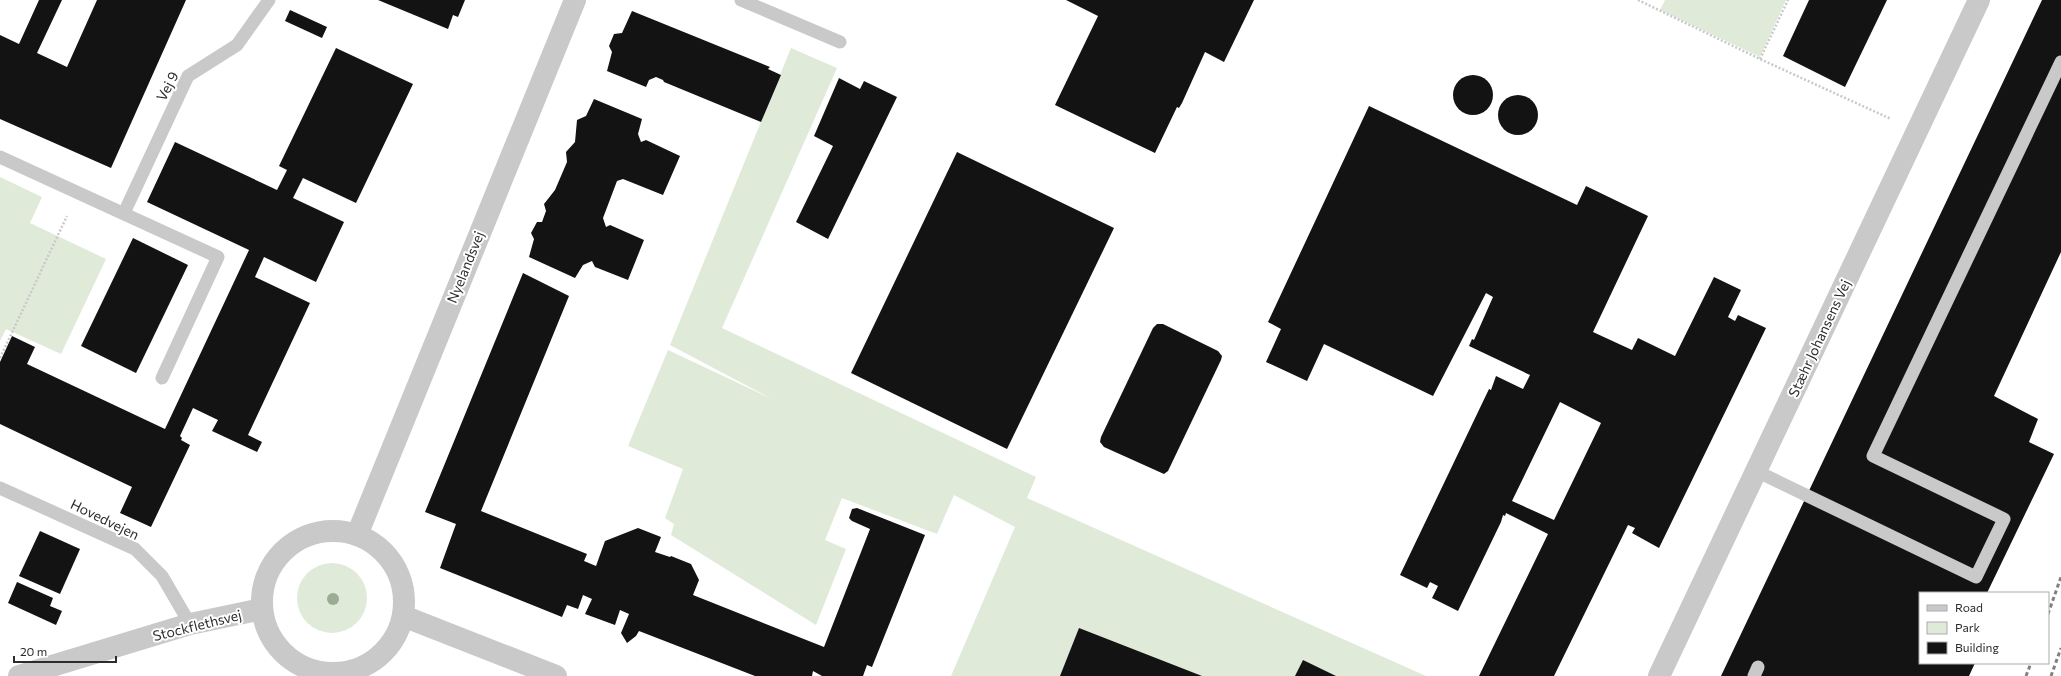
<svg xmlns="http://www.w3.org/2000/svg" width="2061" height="676" viewBox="0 0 2061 676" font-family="Commissioner,sans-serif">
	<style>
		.green { fill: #dfead9 }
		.building { fill: #131313; fill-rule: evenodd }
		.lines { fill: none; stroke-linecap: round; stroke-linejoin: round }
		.path { stroke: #c9c9c9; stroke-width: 2.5; stroke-dasharray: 2 2; stroke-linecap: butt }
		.service { stroke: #c9c9c9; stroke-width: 13 }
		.minor { stroke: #c9c9c9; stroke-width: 22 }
		.tertiary { stroke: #c9c9c9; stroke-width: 22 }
		.rail { stroke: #818181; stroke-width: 3; stroke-dasharray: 4 3; stroke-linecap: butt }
		.tree { fill: #9aac93 }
		.labels { text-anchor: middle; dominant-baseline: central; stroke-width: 4; stroke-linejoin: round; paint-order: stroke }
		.street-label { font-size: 14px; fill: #2c2c2c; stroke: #fff }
	</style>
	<rect width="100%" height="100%" fill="#fff"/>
	<g class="green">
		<path d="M 1665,0 L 1786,0 L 1760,57 L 1660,10 Z"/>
		<path d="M 791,48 L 837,68 L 722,328 L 1036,477 L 1027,498 L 1426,676 L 951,676 L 1015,527 L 954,495 L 937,534 L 842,498 L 825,540 L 846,549 L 816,625 L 671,535 L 674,524 L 665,518 L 683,469 L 628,446 L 668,350 L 772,399 L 670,345 Z"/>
		<path d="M 0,177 L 42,197 L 30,223 L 106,259 L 61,354 L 6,329 L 0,341 Z"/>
		<circle cx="332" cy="598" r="35"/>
	</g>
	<g class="building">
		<path d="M 39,0 L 62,0 L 37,53 L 67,67 L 97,0 L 186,0 L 111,168 L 0,119 L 0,35 L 19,44 Z"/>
		<path d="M 378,0 L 465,0 L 458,17 L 453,15 L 448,29 Z"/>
		<path d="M 1066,0 L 1254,0 L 1224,62 L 1205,52 L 1182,103 L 1179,108 L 1177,107 L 1155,153 L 1055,105 L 1098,16 Z"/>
		<path d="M 1809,0 L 1887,0 L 1845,87 L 1783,56 Z"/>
		<path d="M 2042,0 L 2061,0 L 2061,252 L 1994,396 L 2038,419 L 2029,442 L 2054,454 L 1987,593 L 1920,593 L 1920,663 L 1975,663 L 1969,676 L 1721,676 Z"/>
		<path d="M 290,10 L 327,27 L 322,38 L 285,21 Z"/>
		<path d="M 632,11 L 770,67 L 768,69 L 781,75 L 761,122 L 664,82 L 663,80 L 656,77 L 649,80 L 646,87 L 607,71 L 612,52 L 609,46 L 614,34 L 622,33 Z"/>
		<path d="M 336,48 L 413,84 L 356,203 L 303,178 L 293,198 L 344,222 L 316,282 L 264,257 L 255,277 L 310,303 L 248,435 L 262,442 L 257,452 L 212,431 L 218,420 L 193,408 L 180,436 L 182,438 L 181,440 L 190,445 L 151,527 L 120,513 L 132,487 L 0,424 L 0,362 L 12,336 L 35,347 L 27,364 L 165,429 L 249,250 L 147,202 L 175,142 L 277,190 L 287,170 L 279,166 Z"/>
		<circle cx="1473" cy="95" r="20"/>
		<path d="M 839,78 L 860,89 L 864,81 L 897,97 L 828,239 L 796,222 L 833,146 L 814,136 Z"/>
		<circle cx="1518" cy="115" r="20"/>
		<path d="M 594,99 L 642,119 L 638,134 L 641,142 L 646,140 L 680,156 L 663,195 L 623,179 L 617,181 L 603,218 L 606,227 L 610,225 L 644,240 L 628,280 L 595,267 L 592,261 L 583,265 L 575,278 L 529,257 L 534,239 L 531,233 L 537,222 L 542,222 L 546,211 L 544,204 L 555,190 L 567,162 L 566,152 L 575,142 L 577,120 L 586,116 Z"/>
		<path d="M 1369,106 L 1577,205 L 1586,186 L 1648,216 L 1593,332 L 1632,350 L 1638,338 L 1675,356 L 1714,277 L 1741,290 L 1728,317 L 1735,321 L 1738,315 L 1766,328 L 1659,548 L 1632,533 L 1635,528 L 1628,525 L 1554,676 L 1479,676 L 1548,534 L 1506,513 L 1505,516 L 1503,515 L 1501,522 L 1458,611 L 1432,598 L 1438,586 L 1430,582 L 1427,588 L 1400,575 L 1489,389 L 1491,390 L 1496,376 L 1523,389 L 1530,375 L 1469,346 L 1472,339 L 1474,340 L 1493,297 L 1486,293 L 1433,396 L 1324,344 L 1307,381 L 1266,362 L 1281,329 L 1268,322 ZM 1560,402 L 1601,423 L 1554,520 L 1512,501 Z"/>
		<path d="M 957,152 L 1114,228 L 1007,449 L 851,373 Z"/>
		<path d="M 133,238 L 188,265 L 136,373 L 81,346 Z"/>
		<path d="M 523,273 L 569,296 L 481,511 L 587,554 L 584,561 L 596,566 L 605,541 L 638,528 L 661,537 L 655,552 L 670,557 L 671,556 L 691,564 L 699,580 L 693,595 L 824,647 L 870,529 L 852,521 L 849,518 L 852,509 L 857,508 L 925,535 L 872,667 L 867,665 L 863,676 L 822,676 L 813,671 L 812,676 L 755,676 L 639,631 L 636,636 L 627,643 L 621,633 L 629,614 L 620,610 L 615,625 L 585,614 L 592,599 L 583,595 L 578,609 L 567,605 L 562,617 L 440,568 L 456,524 L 425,512 Z"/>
		<path d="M 1157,324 L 1163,324 L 1218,351 L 1222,356 L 1221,360 L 1168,471 L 1164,474 L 1104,447 L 1100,442 L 1101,437 L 1153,328 Z"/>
		<path d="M 40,531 L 80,549 L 60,594 L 19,576 Z"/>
		<path d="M 17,582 L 53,598 L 50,606 L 62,611 L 56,625 L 8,603 Z"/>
		<path d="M 1079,628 L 1202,676 L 1060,676 Z"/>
		<path d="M 1303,660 L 1336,676 L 1295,676 Z"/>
	</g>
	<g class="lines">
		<g class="path">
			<path d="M 1638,0 L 1760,59 L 1891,119"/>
			<path d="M 1760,59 L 1788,0"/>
			<path d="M 0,358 L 67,216"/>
		</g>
		<g class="service">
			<path d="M 741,0 L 840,42"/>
			<path d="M 0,157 L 218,257 L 162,378"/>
			<path d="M 124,213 L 188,76 L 237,45 L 269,0"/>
			<path d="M 1756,471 L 1976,577 L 2004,519 L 1873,456 L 2061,62"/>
			<path d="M 0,488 L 135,549 L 162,576 L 190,624"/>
			<path d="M 1754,676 L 1758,667"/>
		</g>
		<g class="minor">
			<path d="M 403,616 L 556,676"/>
			<path d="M 19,676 L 190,624 L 262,609"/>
			<path d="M 1659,676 L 1979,0"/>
		</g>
		<g class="tertiary">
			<circle cx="333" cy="602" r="71"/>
			<path d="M 357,535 L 575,0"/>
		</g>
		<g class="rail">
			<path d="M 2048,614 L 2061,577"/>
			<path d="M 2026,676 L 2031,663"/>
			<path d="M 2051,676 L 2061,648"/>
		</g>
	</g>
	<circle class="tree" cx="333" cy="599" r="6"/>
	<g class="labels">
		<g class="street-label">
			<text transform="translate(167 86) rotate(-62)">Vej 9</text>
			<text transform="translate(465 267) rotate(-68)">Nyelandsvej</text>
			<text transform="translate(1819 338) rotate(-65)">Stæhr Johansens Vej</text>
			<text transform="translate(105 519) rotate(26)">Hovedvejen</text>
			<text transform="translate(197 625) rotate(-14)">Stockflethsvej</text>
		</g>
	</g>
	<rect x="1919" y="592" width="130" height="72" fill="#ffffff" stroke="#ababab"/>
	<rect x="1927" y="605" width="20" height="6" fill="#c9c9c9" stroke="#ababab"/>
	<text x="1955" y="612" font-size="12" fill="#2c2c2c">Road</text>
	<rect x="1927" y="622" width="20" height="12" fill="#dfead9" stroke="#ababab"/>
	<text x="1955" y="632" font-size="12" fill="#2c2c2c">Park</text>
	<rect x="1927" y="642" width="20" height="12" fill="#131313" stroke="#ababab"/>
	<text x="1955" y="652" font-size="12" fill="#2c2c2c">Building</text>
	<path d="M14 656v6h102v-6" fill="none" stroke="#2c2c2c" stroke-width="2"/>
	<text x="20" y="656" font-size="12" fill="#2c2c2c" stroke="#ffffff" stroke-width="3" paint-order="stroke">20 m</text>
</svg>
